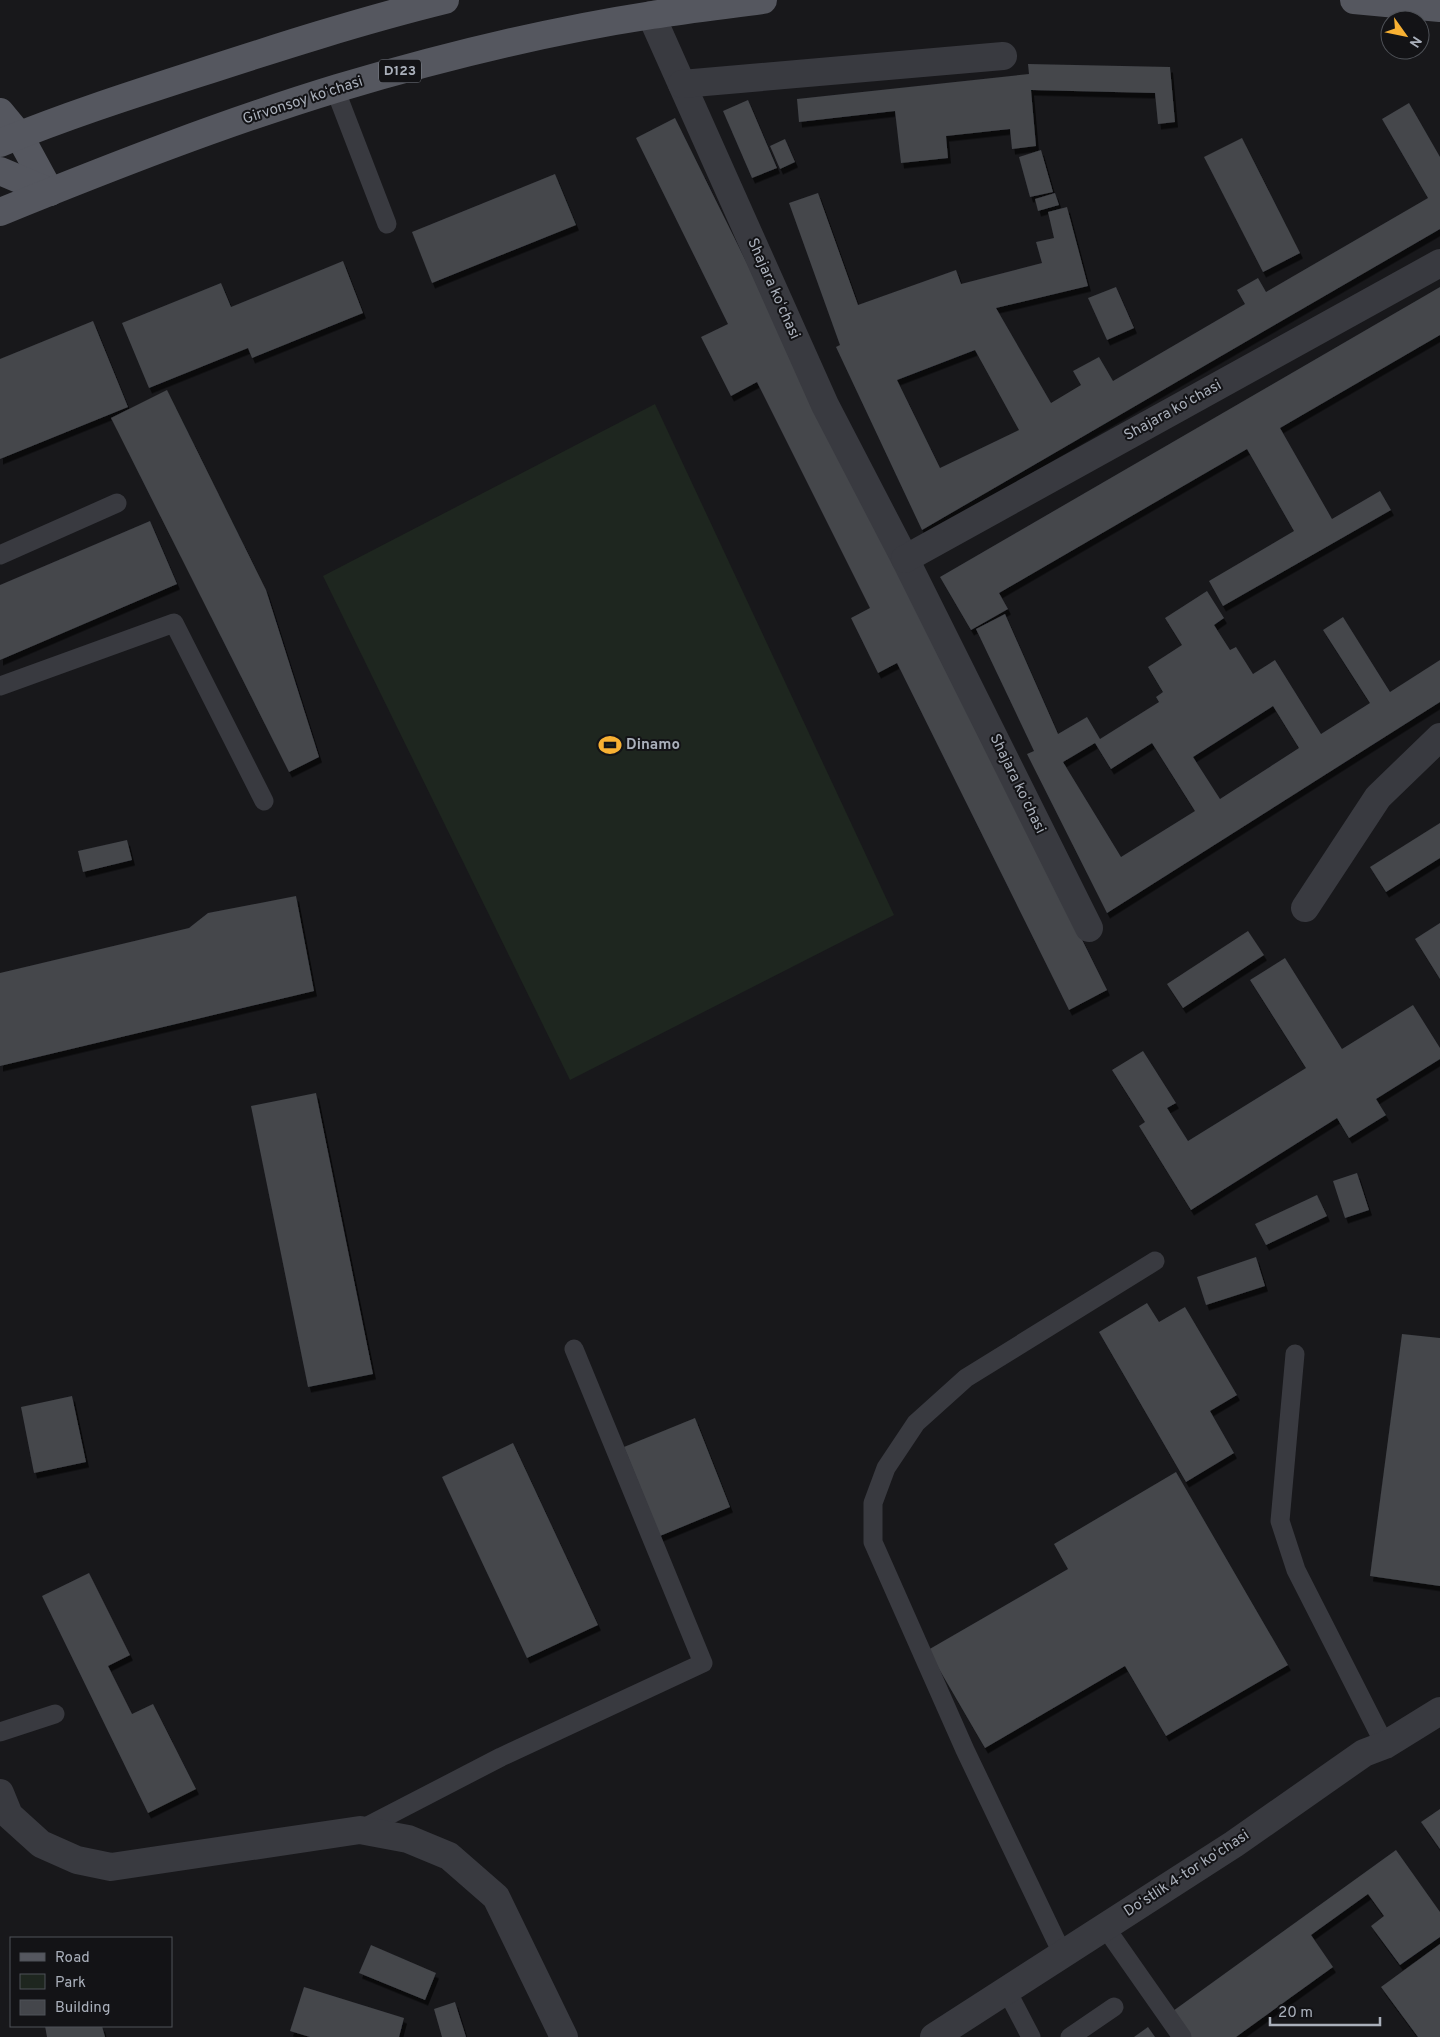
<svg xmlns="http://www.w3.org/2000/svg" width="1440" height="2037" viewBox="0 0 1440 2037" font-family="Overpass,sans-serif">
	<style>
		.green { fill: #1e261f }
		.building { fill: #44464b; fill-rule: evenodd; filter: url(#shadow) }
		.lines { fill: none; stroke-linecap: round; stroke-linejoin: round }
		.service { stroke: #393a40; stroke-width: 19 }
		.minor { stroke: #393a40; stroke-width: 28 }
		.tertiary { stroke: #393a40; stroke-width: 28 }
		.primary { stroke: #55575f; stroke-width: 28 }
		.labels { text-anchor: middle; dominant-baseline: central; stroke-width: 4; stroke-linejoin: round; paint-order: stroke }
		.shield { fill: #131316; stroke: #7d818a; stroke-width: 1 }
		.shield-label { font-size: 14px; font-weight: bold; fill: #aab0bb }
		.street-label { font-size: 15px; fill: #aab0bb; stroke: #131316 }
		.poi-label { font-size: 15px; font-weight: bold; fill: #aab0bb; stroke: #131316; text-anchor: start }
	</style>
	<defs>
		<filter id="shadow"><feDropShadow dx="3" dy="5.5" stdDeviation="0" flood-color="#0009"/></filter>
	</defs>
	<rect width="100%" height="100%" fill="#18181b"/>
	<path class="green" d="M 655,404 L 894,915 L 570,1080 L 323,576 Z"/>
	<g class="building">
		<path d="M 1028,64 L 1170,67 L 1175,122 L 1158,124 L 1155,93 L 1031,90 L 1036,146 L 1012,149 L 1010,129 L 946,136 L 948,158 L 901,163 L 895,111 L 799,122 L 797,99 L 1029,74 Z"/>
		<path d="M 748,100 L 777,168 L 752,178 L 723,111 Z"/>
		<path d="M 1409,103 L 1440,157 L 1440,229 L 922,530 L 836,347 L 840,345 L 789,203 L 818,193 L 858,305 L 956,270 L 961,284 L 1042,263 L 1036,242 L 1054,238 L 1048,212 L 1067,207 L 1088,286 L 996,308 L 1051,403 L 1081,385 L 1073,371 L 1099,357 L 1113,381 L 1245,304 L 1237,290 L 1258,278 L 1266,292 L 1428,198 L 1382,119 ZM 975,350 L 1019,430 L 940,468 L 897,380 Z"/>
		<path d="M 675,118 L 1107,990 L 1069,1010 L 897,663 L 878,673 L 851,618 L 870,608 L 757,382 L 731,396 L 701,337 L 728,324 L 636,138 Z"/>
		<path d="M 1242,138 L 1300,253 L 1263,272 L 1204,157 Z"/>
		<path d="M 785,139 L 795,162 L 780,169 L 770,146 Z"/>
		<path d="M 1041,150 L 1053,192 L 1030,197 L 1019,157 Z"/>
		<path d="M 555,174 L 576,225 L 432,283 L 412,232 Z"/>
		<path d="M 1055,193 L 1059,205 L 1038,211 L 1035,199 Z"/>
		<path d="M 343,261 L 363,313 L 252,358 L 248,348 L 149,388 L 122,323 L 221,283 L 231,307 Z"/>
		<path d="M 1116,287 L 1134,328 L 1107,340 L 1088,298 Z"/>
		<path d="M 1440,287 L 1440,335 L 1280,428 L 1332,519 L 1380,491 L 1391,510 L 1223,606 L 1209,581 L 1294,531 L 1247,449 L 999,593 L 1008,609 L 971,630 L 940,577 Z"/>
		<path d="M 93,321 L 128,407 L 0,459 L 0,359 Z"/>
		<path d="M 167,390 L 266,590 L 319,757 L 289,772 L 111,418 Z"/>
		<path d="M 150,521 L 177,584 L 0,660 L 0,585 Z"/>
		<path d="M 1207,591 L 1224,618 L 1214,625 L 1230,650 L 1236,647 L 1253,674 L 1275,660 L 1321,734 L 1370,703 L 1323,630 L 1343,617 L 1390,692 L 1440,660 L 1440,702 L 1107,913 L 1027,754 L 1034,751 L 976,629 L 1005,614 L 1058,734 L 1087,717 L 1100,739 L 1159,702 L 1156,697 L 1163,692 L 1148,667 L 1182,645 L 1165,618 ZM 1273,706 L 1299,748 L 1220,799 L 1193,757 ZM 1095,743 L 1111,769 L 1152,743 L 1195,811 L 1121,857 L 1063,762 Z"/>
		<path d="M 1440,823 L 1440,858 L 1386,892 L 1370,867 Z"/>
		<path d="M 127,840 L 132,860 L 83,872 L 78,851 Z"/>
		<path d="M 296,896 L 314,991 L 0,1066 L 0,973 L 189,928 L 208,913 Z"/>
		<path d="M 1440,923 L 1440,979 L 1415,939 Z"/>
		<path d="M 1248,931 L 1264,955 L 1183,1008 L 1167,984 Z"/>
		<path d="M 1285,958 L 1342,1049 L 1413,1005 L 1440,1048 L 1440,1059 L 1376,1099 L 1386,1115 L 1349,1138 L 1337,1118 L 1191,1210 L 1139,1126 L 1145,1122 L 1112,1070 L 1143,1051 L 1176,1103 L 1167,1108 L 1188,1141 L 1306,1068 L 1250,980 Z"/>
		<path d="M 316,1093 L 373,1374 L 308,1387 L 251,1106 Z"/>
		<path d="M 1357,1173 L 1369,1210 L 1345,1218 L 1333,1181 Z"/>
		<path d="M 1317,1195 L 1327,1216 L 1266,1245 L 1255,1224 Z"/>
		<path d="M 1256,1257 L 1265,1286 L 1206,1305 L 1197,1277 Z"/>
		<path d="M 1147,1303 L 1159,1322 L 1185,1307 L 1237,1395 L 1210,1411 L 1234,1453 L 1186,1482 L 1099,1332 Z"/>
		<path d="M 1402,1334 L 1440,1338 L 1440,1586 L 1370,1576 Z"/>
		<path d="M 72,1396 L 86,1462 L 34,1473 L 21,1407 Z"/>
		<path d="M 695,1418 L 730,1507 L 660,1536 L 624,1447 Z"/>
		<path d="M 513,1443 L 598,1625 L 527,1658 L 442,1477 Z"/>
		<path d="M 1176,1472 L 1288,1665 L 1166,1736 L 1125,1666 L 985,1748 L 928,1650 L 1068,1569 L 1054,1544 Z"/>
		<path d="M 89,1573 L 130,1655 L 108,1666 L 132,1714 L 153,1704 L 196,1789 L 148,1813 L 42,1596 Z"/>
		<path d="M 1440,1809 L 1440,1849 L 1421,1822 Z"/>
		<path d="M 1396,1850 L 1440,1912 L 1440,1937 L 1400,1965 L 1371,1926 L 1384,1916 L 1368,1894 L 1311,1935 L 1333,1967 L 1236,2037 L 1191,2037 L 1173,2011 Z"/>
		<path d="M 1440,1944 L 1440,2037 L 1418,2037 L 1381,1987 Z"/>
		<path d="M 371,1945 L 436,1973 L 425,2000 L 359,1973 Z"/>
		<path d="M 304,1987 L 404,2018 L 399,2037 L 310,2037 L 290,2031 Z"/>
		<path d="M 455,2002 L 466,2037 L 442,2037 L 434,2009 Z"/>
		<path d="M 45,2026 L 102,2026 L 105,2037 L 47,2037 Z"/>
		<path d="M 1148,2027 L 1155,2037 L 1134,2037 Z"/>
	</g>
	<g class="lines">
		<g class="service">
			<path d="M 335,89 L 387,224"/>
			<path d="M 0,555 L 117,503"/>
			<path d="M 0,686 L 174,623 L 264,801"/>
			<path d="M 1295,1354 L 1280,1521 L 1296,1570 L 1385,1745"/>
			<path d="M 0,1732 L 55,1714"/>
			<path d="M 360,1830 L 501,1757 L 703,1663 L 574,1349"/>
			<path d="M 1105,1927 L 1182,2037"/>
			<path d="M 1062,1953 L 965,1750 L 873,1542 L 873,1503 L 886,1468 L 916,1423 L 966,1378 L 1155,1261"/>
			<path d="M 1006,1989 L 1031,2037"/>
			<path d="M 1070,2037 L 1114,2007"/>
		</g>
		<g class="minor">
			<path d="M 651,15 L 825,405 L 905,559 L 1089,928"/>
			<path d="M 682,84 L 1003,56"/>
			<path d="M 905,559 L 1440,263"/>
			<path d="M 1305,908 L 1378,797 L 1440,737"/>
		</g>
		<g class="tertiary">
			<path d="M 0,1793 L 9,1815 L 41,1844 L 77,1860 L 111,1867 L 360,1830 L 408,1839 L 449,1856 L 496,1897 L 564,2037"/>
			<path d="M 934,2037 L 1234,1844 L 1364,1753 L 1385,1745 L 1440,1711"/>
		</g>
		<g class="primary">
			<path d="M 1354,0 L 1440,8"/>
			<path d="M 0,112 L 19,135 L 50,192"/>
			<path d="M 0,143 C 63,117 128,96 193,75 C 276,48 360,21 445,0"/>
			<path d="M 0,171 L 50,192"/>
			<path d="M 0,212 C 111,167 223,123 338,88 C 439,58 548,31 652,15 C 689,9 726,5 763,0"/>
		</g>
	</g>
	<defs>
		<symbol id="stadium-bare" viewBox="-9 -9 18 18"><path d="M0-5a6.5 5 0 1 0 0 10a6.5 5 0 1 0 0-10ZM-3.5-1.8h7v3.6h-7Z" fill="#f8b133" stroke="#131316" stroke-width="2.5" paint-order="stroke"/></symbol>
	</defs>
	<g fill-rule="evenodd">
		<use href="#stadium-bare" x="594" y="729" width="32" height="32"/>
	</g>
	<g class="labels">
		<rect class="shield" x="379" y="59.5" width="42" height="23" rx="4"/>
		<g class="shield-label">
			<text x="400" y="71">D123</text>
		</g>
		<g class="street-label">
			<text transform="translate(303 101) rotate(-18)">Girvonsoy koʻchasi</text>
			<text transform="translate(773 289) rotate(66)">Shajara koʻchasi</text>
			<text transform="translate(1173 411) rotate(-29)">Shajara koʻchasi</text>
			<text transform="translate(1017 784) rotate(64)">Shajara koʻchasi</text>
			<text transform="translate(1187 1874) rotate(-33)">Doʻstlik 4-tor koʻchasi</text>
		</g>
		<g class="poi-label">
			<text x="626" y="745">Dinamo</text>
		</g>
	</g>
	<rect x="10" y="1937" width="162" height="90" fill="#131316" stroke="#4f5258"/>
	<rect x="20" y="1953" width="25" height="8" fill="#55575f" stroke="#4f5258"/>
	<text x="55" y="1962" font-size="15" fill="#aab0bb">Road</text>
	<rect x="20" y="1974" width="25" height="15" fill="#1e261f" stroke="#4f5258"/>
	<text x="55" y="1987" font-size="15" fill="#aab0bb">Park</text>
	<rect x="20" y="2000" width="25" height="15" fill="#44464b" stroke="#4f5258"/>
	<text x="55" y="2012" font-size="15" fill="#aab0bb">Building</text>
	<g transform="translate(1405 35) rotate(123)"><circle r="24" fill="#131316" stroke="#4f5258"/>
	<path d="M0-4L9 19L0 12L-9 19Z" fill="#f8b133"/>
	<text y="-8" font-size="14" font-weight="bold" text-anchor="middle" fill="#aab0bb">N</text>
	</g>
	<path d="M1270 2017v8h110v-8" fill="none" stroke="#aab0bb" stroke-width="2.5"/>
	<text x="1278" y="2017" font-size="15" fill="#aab0bb" stroke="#131316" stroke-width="4" paint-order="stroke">20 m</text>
</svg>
